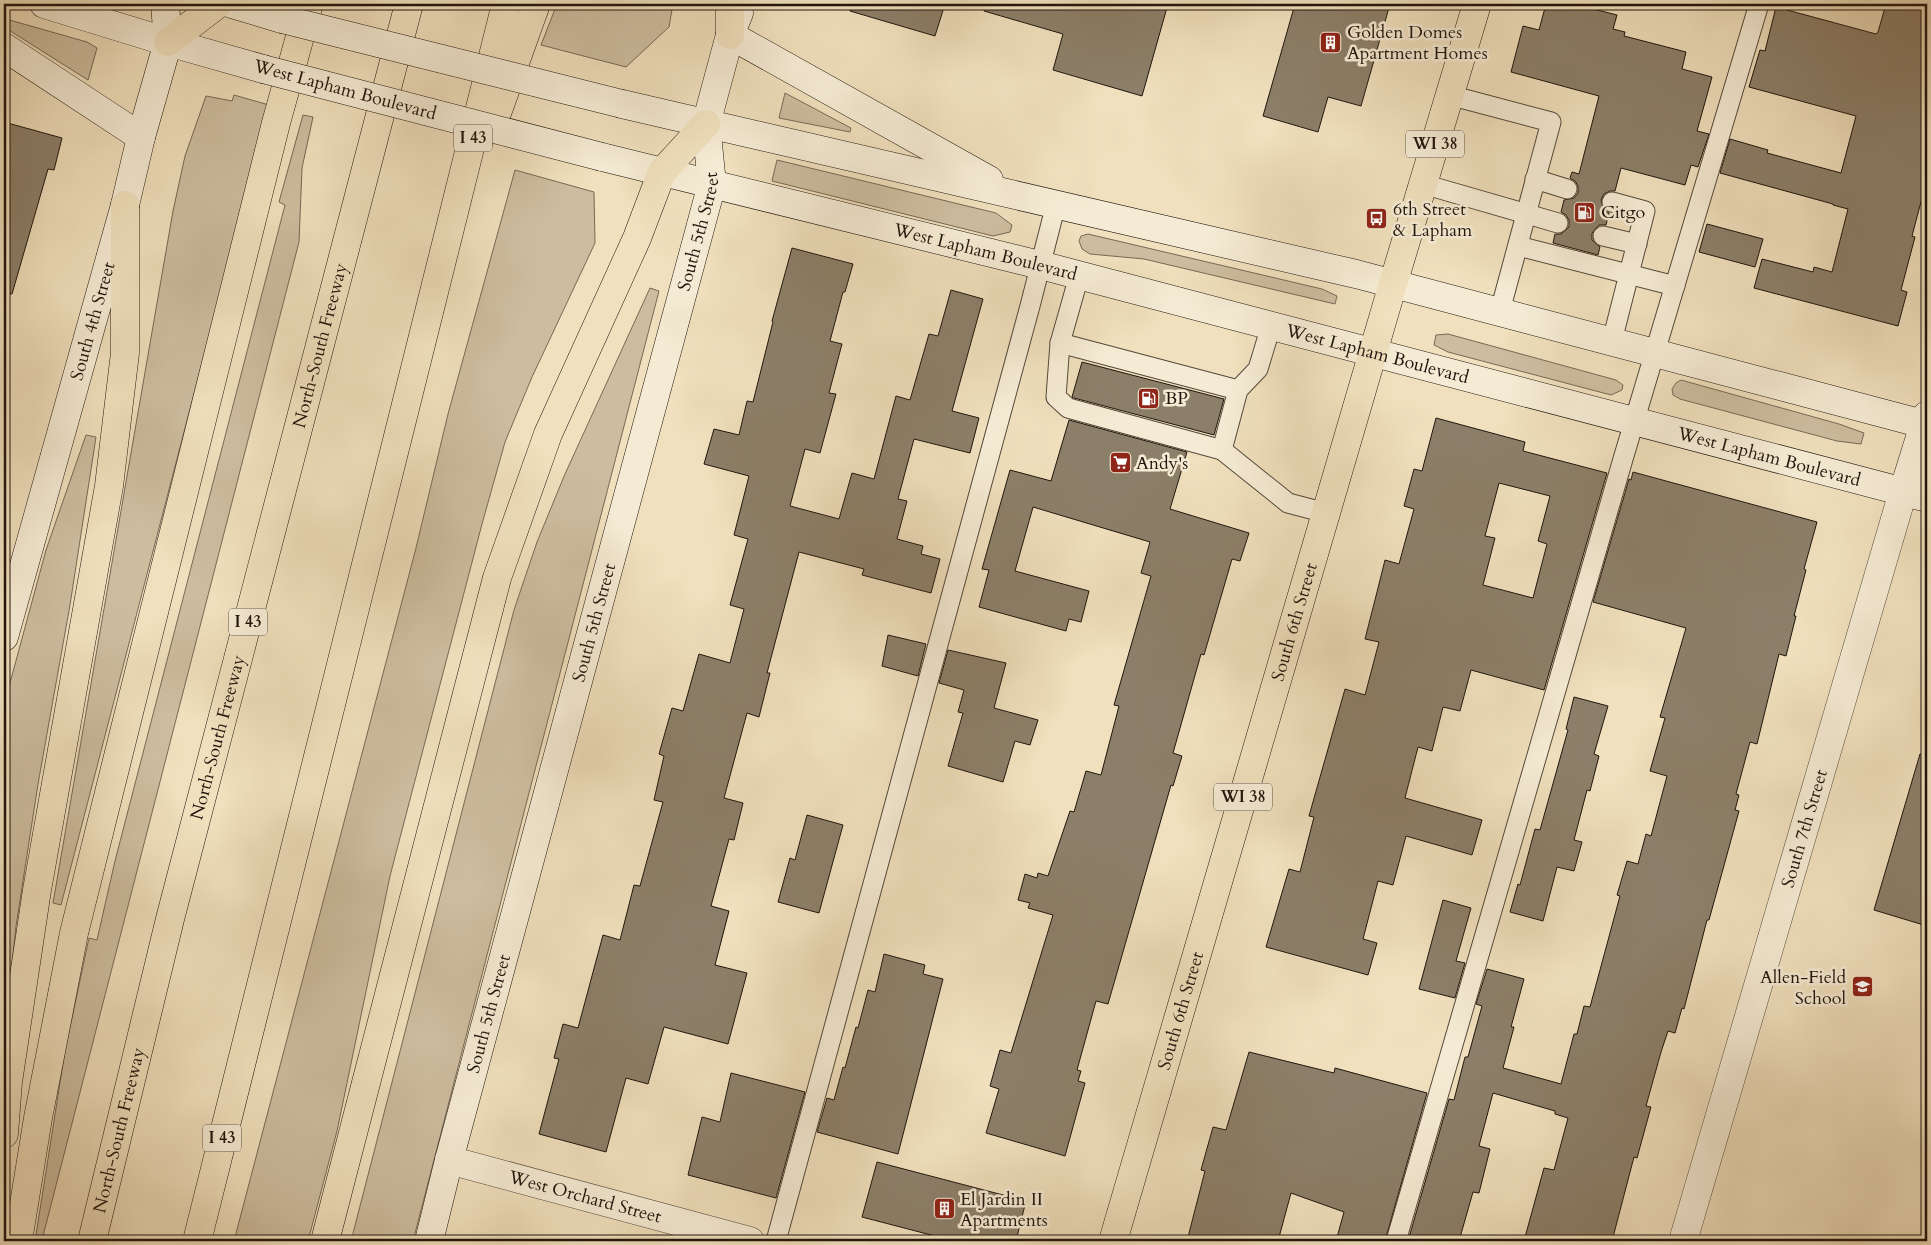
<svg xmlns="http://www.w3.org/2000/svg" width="1931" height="1245" viewBox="0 0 1931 1245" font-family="Cardo,serif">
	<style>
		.green { fill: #cdbd9f; stroke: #766956 }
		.building { fill: #8c7f69; stroke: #20150d; fill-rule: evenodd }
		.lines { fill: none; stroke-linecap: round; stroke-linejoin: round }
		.lane-casing { stroke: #544839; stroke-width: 21 }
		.street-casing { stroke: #544839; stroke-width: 29 }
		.secondary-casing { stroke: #20150d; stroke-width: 29 }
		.primary-casing { stroke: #20150d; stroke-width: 29 }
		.highway-casing { stroke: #20150d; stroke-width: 29 }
		.lane { stroke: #f5ebd4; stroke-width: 19 }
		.street { stroke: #f5ebd4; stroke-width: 28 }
		.secondary { stroke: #f5ebd4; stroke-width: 28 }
		.primary { stroke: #f0e0bd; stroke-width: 28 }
		.highway { stroke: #f0e0bd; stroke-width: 28 }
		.secondary-bridge-casing { stroke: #20150d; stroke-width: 29; stroke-linecap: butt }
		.secondary-bridge { stroke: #f5ebd4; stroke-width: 28 }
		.labels { text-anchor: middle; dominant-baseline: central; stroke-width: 5; stroke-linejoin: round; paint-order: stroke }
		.shield { fill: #f5ebd4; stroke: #605549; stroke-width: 1 }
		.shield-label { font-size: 16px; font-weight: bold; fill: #20150d }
		.poi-label { font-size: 18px; fill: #20150d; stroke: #f5ebd4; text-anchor: start }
		.street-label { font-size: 18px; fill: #20150d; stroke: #f5ebd4 }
	</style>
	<rect width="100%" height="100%" fill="#f0e0bd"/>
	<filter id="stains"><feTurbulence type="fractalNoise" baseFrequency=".004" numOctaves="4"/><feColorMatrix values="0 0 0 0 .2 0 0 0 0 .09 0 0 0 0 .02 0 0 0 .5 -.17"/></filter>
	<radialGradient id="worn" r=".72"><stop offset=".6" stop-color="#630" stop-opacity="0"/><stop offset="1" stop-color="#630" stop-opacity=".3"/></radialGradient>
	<g class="green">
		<path d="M 557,4 L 673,4 L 669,27 L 626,67 L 541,45 Z"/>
		<path d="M 6,19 L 87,42 L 97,48 L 88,80 L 4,27 L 4,20 Z"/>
		<path d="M 785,93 L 851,128 L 850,132 L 779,118 Z"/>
		<path d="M 234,95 L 269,105 L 61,905 L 53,903 L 173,211 L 185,156 L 206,96 L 232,101 Z"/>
		<path d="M 303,115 L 313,117 L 302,168 L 299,242 L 43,1236 L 36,1235 L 65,1051 L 89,938 L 97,940 L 115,861 L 285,205 L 279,202 Z"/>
		<path d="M 777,160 L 996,213 L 1012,225 L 1010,232 L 993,236 L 772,181 Z"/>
		<path d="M 515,170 L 594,192 L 595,243 L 532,377 L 505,442 L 482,524 L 390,876 L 337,1131 L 308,1241 L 234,1241 L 416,548 L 448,414 Z"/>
		<path d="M 1088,234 L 1322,289 L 1337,296 L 1335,304 L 1144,259 L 1090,254 L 1082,249 L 1079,241 L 1081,236 Z"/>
		<path d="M 650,288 L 659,291 L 413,1241 L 351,1241 L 514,610 L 537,542 L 565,474 Z"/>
		<path d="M 1448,334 L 1616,380 L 1623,385 L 1622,390 L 1611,395 L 1448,352 L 1434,345 L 1436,335 Z"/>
		<path d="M 1681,380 L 1839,424 L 1864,433 L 1861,444 L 1837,441 L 1680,399 L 1673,395 L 1672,389 L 1676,383 Z"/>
		<path d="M 86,435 L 96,437 L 70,605 L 38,784 L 16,926 L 4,1042 L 4,705 L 46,550 Z"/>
	</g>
	<g class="building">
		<path d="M 851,4 L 945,4 L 935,36 L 850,11 Z"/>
		<path d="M 985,4 L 1168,4 L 1142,96 L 1053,70 L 1063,34 L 984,11 Z"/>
		<path d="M 1295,4 L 1390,4 L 1361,106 L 1328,97 L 1318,132 L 1263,116 Z"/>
		<path d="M 1546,4 L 1574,4 L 1617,15 L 1613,29 L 1625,32 L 1624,36 L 1686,52 L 1682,69 L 1712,77 L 1697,131 L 1709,134 L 1698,167 L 1691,165 L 1685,185 L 1621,168 L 1615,191 L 1610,191 L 1604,194 L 1601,200 L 1604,210 L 1609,213 L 1606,225 L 1599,225 L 1592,233 L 1592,240 L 1600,247 L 1598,255 L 1553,243 L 1555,234 L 1561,234 L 1569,227 L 1569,220 L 1566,215 L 1561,212 L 1564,200 L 1574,198 L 1578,193 L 1578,186 L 1575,181 L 1570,178 L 1572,172 L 1579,174 L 1599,96 L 1511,72 L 1523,26 L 1539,30 Z"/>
		<path d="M 1886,4 L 1927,4 L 1927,179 L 1912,236 L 1915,237 L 1901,290 L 1907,292 L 1898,326 L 1754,288 L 1762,259 L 1813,272 L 1814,267 L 1832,272 L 1848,209 L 1833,205 L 1833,204 L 1720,173 L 1730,139 L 1768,150 L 1767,153 L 1841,173 L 1856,116 L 1749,87 L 1760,50 L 1765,51 L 1776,7 L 1876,34 L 1878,32 Z"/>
		<path d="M 4,122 L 62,138 L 54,170 L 48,169 L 12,294 L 4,293 Z"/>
		<path d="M 1707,224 L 1763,239 L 1755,267 L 1699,252 Z"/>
		<path d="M 792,248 L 853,264 L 845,292 L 843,292 L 830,341 L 842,344 L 829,393 L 836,394 L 820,453 L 805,449 L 790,506 L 839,519 L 852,473 L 874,479 L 896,396 L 910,400 L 929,334 L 938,336 L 951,290 L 983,299 L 952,411 L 979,418 L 970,453 L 914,439 L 898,499 L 907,501 L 897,539 L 923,546 L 921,554 L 940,559 L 931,593 L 862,575 L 864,569 L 799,552 L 767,673 L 770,673 L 759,717 L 747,713 L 724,798 L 743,803 L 734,840 L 729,839 L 711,906 L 729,911 L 715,965 L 747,973 L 728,1044 L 664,1027 L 648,1084 L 626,1078 L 606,1152 L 539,1134 L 559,1059 L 554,1058 L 563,1024 L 578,1028 L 603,935 L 620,940 L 634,885 L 640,886 L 663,802 L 654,800 L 664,756 L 659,754 L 672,708 L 683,711 L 699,654 L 730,663 L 744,609 L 730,605 L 748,539 L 734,535 L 749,476 L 704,464 L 714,429 L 739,435 L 747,401 L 753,402 L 773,322 L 772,321 Z"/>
		<path d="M 1082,362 L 1224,399 L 1214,435 L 1074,398 L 1072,397 Z"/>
		<path d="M 1436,418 L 1525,442 L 1523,451 L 1607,473 L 1544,690 L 1471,670 L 1460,711 L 1443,707 L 1432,751 L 1418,747 L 1405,798 L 1482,820 L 1472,855 L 1406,836 L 1393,885 L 1378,881 L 1363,939 L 1377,943 L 1368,975 L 1266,947 L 1289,869 L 1300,872 L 1314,817 L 1309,816 L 1345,689 L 1365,695 L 1379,642 L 1365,639 L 1377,592 L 1385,560 L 1399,564 L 1414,509 L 1404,506 L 1414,469 L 1422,471 ZM 1499,483 L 1550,496 L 1538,541 L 1547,544 L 1533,598 L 1483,585 L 1495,538 L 1485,536 Z"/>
		<path d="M 1069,420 L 1187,452 L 1170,509 L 1249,533 L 1240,561 L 1232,559 L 1204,655 L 1201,654 L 1173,753 L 1182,756 L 1173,786 L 1171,785 L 1108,1004 L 1096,1001 L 1077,1070 L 1081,1071 L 1078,1081 L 1085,1083 L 1065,1156 L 986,1133 L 999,1089 L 990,1086 L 1000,1050 L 1011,1053 L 1053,915 L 1028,908 L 1030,903 L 1018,900 L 1025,874 L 1037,878 L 1038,873 L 1048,876 L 1070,811 L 1074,812 L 1086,771 L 1101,775 L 1119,706 L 1114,705 L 1151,576 L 1141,573 L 1150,542 L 1033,507 L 1015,571 L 1089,591 L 1081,622 L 1069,619 L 1066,631 L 979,607 L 989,570 L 982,569 L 1010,470 L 1051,481 Z"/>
		<path d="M 1633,472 L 1817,522 L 1804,569 L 1806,570 L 1794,616 L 1796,616 L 1786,656 L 1779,654 L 1757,744 L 1750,742 L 1736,794 L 1739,795 L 1735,810 L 1739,811 L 1709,920 L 1707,920 L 1684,1009 L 1682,1008 L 1675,1033 L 1668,1031 L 1661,1052 L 1646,1106 L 1651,1107 L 1637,1158 L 1634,1157 L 1612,1241 L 1524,1241 L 1544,1168 L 1554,1170 L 1568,1118 L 1555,1114 L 1555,1111 L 1493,1093 L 1479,1146 L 1490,1149 L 1479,1193 L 1473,1192 L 1459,1241 L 1408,1241 L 1449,1099 L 1454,1100 L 1465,1057 L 1468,1057 L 1482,1006 L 1476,1004 L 1487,969 L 1524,979 L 1511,1027 L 1514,1027 L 1503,1068 L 1561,1084 L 1574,1034 L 1577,1034 L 1584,1006 L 1590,1007 L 1620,896 L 1617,895 L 1627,861 L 1638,864 L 1646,834 L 1651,836 L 1667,776 L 1650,771 L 1665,718 L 1660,717 L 1686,628 L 1593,602 L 1629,479 L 1631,480 Z"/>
		<path d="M 888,635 L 926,644 L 918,676 L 882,666 Z"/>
		<path d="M 948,650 L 1006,663 L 994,708 L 1038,720 L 1030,745 L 1015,741 L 1003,782 L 948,766 L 963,713 L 958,712 L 964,690 L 939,683 Z"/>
		<path d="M 1574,697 L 1608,706 L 1594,754 L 1599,756 L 1590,791 L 1587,790 L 1574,840 L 1582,842 L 1574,871 L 1557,867 L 1543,921 L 1510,912 L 1518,884 L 1520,885 L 1535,829 L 1540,830 L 1568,730 L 1566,729 Z"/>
		<path d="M 1920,754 L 1927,755 L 1927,926 L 1874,910 Z"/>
		<path d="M 807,815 L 843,825 L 819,913 L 778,902 L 790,858 L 795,860 Z"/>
		<path d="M 1443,900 L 1471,908 L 1456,961 L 1465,963 L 1455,998 L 1419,989 Z"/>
		<path d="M 884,954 L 925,965 L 923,974 L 943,979 L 898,1154 L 817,1132 L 827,1098 L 834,1100 L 843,1067 L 845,1068 L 856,1027 L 858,1028 L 868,990 L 875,992 Z"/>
		<path d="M 1249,1052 L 1334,1073 L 1335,1068 L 1427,1093 L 1385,1241 L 1336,1241 L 1344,1212 L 1291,1193 L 1278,1241 L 1187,1241 L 1205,1171 L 1201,1170 L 1213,1127 L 1226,1130 Z"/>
		<path d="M 731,1073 L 805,1092 L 776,1198 L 688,1175 L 702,1117 L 720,1122 Z"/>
		<path d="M 877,1162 L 1026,1201 L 1016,1241 L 954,1241 L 862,1217 Z"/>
	</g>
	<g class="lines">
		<defs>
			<g id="lane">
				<path d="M 1449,95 L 1551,122 L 1500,311"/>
				<path d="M 1535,179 L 1567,189"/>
				<path d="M 1423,184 L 1558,223"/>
				<path d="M 1603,236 L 1637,244"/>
				<path d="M 1518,246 L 1675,286"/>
				<path d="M 1079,276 L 1060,343 L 1056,397 L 1068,408 L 1222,450 L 1288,503 L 1326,513"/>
				<path d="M 1612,341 L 1645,211 L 1612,202"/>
				<path d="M 1060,343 L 1238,390"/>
				<path d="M 1222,450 L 1238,390 L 1258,369 L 1271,326"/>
				<path d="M 776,1241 L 1030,306 L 1056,204"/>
				<path d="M 1396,1241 L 1623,459 L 1759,4"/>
			</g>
			<g id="street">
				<path id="s1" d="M 449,1160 L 750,1241"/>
				<path id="s2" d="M 1683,1241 L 1903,492"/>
			</g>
			<g id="secondary">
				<path d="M 44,4 L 168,42 L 263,69"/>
				<path d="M 232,4 L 282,19"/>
				<path d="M 730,35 L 989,180"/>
				<path d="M 4,47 L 141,137"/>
				<path d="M 622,104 L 1356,274 L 1927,425"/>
				<path id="s3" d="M 602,157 L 1040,265 L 1927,498"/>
				<path d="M 1903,492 L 1927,415"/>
				<path id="s4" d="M 4,637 L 125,205 L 141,137 L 168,42 L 165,4"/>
				<path id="s5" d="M 429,1241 L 449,1160 L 712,184 L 706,124 L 730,35 L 739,13"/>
			</g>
			<g id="primary">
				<path id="s6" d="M 1113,1241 L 1393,284 L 1477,4"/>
			</g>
			<g id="highway">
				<path d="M 730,35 L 730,4"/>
				<path d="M 168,42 L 218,4"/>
				<path d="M 491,130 L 536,4"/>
				<path d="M 4,1134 L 8,1082 L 37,890 L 109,486 L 125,353 L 125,205"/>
				<path d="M 18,1241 L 38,1118 L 74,933 L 276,123 L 309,4"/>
				<path id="s7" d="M 92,1241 L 170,919 L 409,4"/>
				<path d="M 197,1241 C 297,828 406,417 506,4"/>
				<path d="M 325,1241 L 497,578 L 548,434 L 637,238 L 662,172 L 706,124"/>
			</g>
		</defs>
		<use href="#lane" class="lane-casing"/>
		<use href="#street" class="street-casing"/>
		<use href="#secondary" class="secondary-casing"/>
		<use href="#primary" class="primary-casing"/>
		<use href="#highway" class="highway-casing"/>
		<use href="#lane" class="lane"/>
		<use href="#street" class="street"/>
		<use href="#secondary" class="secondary"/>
		<use href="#primary" class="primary"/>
		<use href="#highway" class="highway"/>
		<defs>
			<g id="secondary-bridge">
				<path d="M 282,19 L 622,104"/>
				<path d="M 263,69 L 602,157"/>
			</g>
		</defs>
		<use href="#secondary-bridge" class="secondary-bridge-casing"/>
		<use href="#secondary-bridge" class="secondary-bridge"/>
	</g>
	<defs>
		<symbol id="building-square" viewBox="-11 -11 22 22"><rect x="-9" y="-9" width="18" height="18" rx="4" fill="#8f2418" stroke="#f5ebd4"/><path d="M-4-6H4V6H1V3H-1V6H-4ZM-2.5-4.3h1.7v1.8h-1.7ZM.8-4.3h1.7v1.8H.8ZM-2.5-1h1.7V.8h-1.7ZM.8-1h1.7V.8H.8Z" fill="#fff"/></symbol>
		<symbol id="fuel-square" viewBox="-11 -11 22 22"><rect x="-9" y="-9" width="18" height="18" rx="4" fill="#8f2418" stroke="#f5ebd4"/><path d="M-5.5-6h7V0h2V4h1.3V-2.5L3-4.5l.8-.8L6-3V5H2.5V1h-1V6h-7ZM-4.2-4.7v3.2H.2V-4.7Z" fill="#fff"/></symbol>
		<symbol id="bus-square" viewBox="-11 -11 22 22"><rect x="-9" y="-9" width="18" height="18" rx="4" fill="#8f2418" stroke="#f5ebd4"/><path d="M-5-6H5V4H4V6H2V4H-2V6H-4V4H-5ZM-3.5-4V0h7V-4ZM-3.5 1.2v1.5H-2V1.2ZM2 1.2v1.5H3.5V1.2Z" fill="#fff"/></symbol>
		<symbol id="supermarket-square" viewBox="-11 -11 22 22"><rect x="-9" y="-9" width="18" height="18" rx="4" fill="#8f2418" stroke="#f5ebd4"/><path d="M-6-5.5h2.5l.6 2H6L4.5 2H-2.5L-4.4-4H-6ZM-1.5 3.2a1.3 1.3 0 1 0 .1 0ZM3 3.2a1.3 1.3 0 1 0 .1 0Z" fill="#fff"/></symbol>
		<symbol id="school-square" viewBox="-11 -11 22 22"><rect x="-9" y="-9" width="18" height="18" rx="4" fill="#8f2418" stroke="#f5ebd4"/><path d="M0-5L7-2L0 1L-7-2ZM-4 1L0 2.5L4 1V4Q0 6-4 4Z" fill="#fff"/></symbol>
	</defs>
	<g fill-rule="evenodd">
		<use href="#building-square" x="1318" y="30" width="25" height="25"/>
		<use href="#fuel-square" x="1572" y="200" width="25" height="25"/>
		<use href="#bus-square" x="1364" y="206" width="25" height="25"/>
		<use href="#fuel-square" x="1136" y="386" width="25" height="25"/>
		<use href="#supermarket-square" x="1108" y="450" width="25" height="25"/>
		<use href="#school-square" x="1850" y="974" width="25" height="25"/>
		<use href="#building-square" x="932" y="1196" width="25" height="25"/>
	</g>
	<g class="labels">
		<g class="shield">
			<rect x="454" y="124.5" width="38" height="27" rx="4"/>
			<rect x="1406" y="130.5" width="58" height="27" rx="4"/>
			<rect x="229" y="608.5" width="38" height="27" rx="4"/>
			<rect x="1214" y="783.5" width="58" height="27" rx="4"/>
			<rect x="203" y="1124.5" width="38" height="27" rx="4"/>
		</g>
		<g class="shield-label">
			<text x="473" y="138">I 43</text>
			<text x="1435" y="144">WI 38</text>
			<text x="248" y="622">I 43</text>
			<text x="1243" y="797">WI 38</text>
			<text x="222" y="1138">I 43</text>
		</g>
		<g class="poi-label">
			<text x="1347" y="32">Golden Domes<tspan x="1347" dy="21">Apartment Homes</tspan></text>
			<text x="1393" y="209">6th Street<tspan x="1393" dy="21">&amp; Lapham</tspan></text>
			<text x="1601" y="212">Citgo</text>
			<text x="1165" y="398">BP</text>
			<text x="1136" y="463">Andy's</text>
			<text x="1846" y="977" text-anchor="end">Allen-Field<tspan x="1846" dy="21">School</tspan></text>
			<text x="960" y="1199">El Jardin II<tspan x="960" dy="21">Apartments</tspan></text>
		</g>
		<g class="street-label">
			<text transform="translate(345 90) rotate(15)">West Lapham Boulevard</text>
			<text stroke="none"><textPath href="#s5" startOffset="1045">South 5th Street</textPath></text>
			<text stroke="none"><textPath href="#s3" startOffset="395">West Lapham Boulevard</textPath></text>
			<text stroke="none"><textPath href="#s4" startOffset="328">South 4th Street</textPath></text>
			<text stroke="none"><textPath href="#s7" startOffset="924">North-South Freeway</textPath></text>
			<text stroke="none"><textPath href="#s3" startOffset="800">West Lapham Boulevard</textPath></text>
			<text stroke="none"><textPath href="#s3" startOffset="1205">West Lapham Boulevard</textPath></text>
			<text stroke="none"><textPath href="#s6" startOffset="645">South 6th Street</textPath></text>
			<text stroke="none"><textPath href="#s5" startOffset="640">South 5th Street</textPath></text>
			<text stroke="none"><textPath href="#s7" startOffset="519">North-South Freeway</textPath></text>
			<text stroke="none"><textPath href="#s2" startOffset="430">South 7th Street</textPath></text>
			<text stroke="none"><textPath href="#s6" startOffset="240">South 6th Street</textPath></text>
			<text stroke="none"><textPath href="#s5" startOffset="235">South 5th Street</textPath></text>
			<text stroke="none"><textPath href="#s7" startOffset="114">North-South Freeway</textPath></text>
			<text stroke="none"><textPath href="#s1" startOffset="141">West Orchard Street</textPath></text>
		</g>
	</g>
	<rect width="1931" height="1245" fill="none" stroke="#f0e0bd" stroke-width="20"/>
	<rect x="5" y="5" width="1921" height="1235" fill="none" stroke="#20150d" stroke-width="2.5"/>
	<rect x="10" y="10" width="1911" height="1225" fill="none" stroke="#20150d"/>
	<rect width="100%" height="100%" filter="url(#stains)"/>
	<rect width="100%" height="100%" fill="url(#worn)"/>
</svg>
